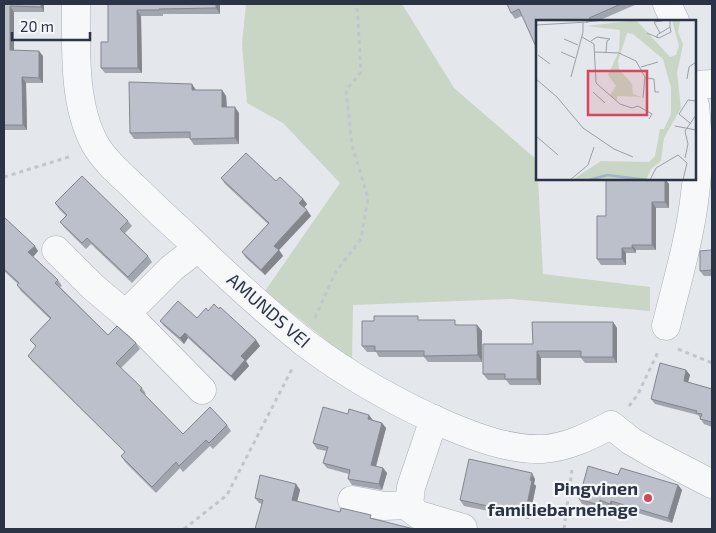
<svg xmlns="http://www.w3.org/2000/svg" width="716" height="533" viewBox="0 0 716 533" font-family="'Exo 2',sans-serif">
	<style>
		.green { fill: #c9d6c5 }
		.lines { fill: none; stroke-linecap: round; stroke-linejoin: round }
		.minor-casing { stroke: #a9aeb7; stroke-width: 29 }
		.path { stroke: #c2c5cb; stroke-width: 3; stroke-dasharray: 4 4; stroke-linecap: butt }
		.minor { stroke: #f7f8fa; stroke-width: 28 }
		.wall { fill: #a1a5ae }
		.shaded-wall { fill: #83868d }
		.building { fill: #bbc0ca; stroke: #83868d }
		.poi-dot { fill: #d1495b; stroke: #f4f6f9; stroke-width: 2 }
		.labels { text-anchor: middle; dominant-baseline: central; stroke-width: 4.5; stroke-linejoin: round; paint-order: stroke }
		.street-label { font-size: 18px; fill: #2b3445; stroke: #f4f6f9 }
		.poi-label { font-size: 18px; font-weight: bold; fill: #2b3445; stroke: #f4f6f9; text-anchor: end }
		.inset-river { fill: none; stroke: #9fb4cc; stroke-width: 2.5 }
		.inset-road { fill: none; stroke: #9a9fa9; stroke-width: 1 }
		.view { fill: #d1495b; fill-opacity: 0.15; stroke: #d1495b; stroke-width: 2.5 }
		.inset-edge { fill: none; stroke: #2b3445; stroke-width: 2.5 }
	</style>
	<rect width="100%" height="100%" fill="#e4e7ec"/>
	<path class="green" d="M 246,4 L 402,4 L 454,88 L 537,160 L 543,274 L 650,287 L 650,311 L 511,299 L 353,305 L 352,361 L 265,291 L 340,183 L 283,123 L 247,103 L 242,44 Z"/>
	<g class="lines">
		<defs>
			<g id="minor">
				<path d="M 76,4 C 76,48 73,104 95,144 C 104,160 120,174 134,187 C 151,204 169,221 187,237 C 225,274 264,310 305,343 C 349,376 398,404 449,426 C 478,438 510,450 542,449 C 566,448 590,436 611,425 L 631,441 L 650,452 L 712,484"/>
				<path d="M 667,4 L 675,21"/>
				<path d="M 695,85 L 712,84"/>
				<path d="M 56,250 L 93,287 L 138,325 L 202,390"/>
				<path d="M 126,314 L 172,268 L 198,248"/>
				<path d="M 666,326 C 677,282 690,238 695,194 C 699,165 698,134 695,105"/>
				<path d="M 434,419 L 411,487 L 409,505 L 411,509 L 419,515 L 463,528"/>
				<path d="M 352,500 L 384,506 L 409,505"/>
			</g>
		</defs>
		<use href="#minor" class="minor-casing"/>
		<g class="path">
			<path d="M 4,177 L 72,156"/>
			<path d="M 315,318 L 335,273 L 361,239 L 368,198 L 352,145 L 346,90 L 361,72 L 357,4"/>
			<path d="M 678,349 L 712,363"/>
			<path d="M 629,406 L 638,394 L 659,350"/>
			<path d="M 184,529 L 227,495 L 293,367"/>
			<path d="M 564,529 L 572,470"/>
		</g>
		<use href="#minor" class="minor"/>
	</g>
	<g class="wall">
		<path d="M 4,4 L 44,4 L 44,12 L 14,12 L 14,50 L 43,56 L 43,83 L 26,83 L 27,130 L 4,130 Z"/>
		<path d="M 108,4 L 220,4 L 220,14 L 163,14 L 163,16 L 141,16 L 142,73 L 105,73 L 101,68 L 108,42 Z"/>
		<path d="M 507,4 L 637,4 L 598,21 L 537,21 L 522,16 L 515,19 L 511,13 Z"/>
		<path d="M 196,90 L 222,90 L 226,96 L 227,107 L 239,113 L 239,144 L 194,145 L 190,139 L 190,138 L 134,139 L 130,133 Z"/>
		<path d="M 221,178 L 276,181 L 303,199 L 307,204 L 304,208 L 311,216 L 279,250 L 283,256 L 265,275 L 246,258 L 242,252 L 268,224 L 225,184 Z"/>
		<path d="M 665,179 L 669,184 L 669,208 L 656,208 L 656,250 L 636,250 L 636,253 L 626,253 L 626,265 L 601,265 L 597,259 L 606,216 Z"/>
		<path d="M 55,203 L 128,221 L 132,226 L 125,233 L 148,256 L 152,262 L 132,283 L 91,244 L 86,249 L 64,227 L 60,222 L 66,216 L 59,209 Z"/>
		<path d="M 4,217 L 38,251 L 33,257 L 58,280 L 62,286 L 60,287 L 108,335 L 136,343 L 140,349 L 121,368 L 142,388 L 146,394 L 144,395 L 183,434 L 227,425 L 231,431 L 213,449 L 210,446 L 183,472 L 180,468 L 156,493 L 125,462 L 121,456 L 125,452 L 32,361 L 28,356 L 36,347 L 30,340 L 50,319 L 21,291 L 17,285 L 18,284 L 4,271 Z"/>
		<path d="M 712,250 L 712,276 L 704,276 L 700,271 Z"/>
		<path d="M 208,311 L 256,340 L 260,346 L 246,361 L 249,366 L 235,381 L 188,338 L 184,344 L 164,326 L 160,321 L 197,318 Z"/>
		<path d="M 421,320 L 459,325 L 477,325 L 482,331 L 482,362 L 428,362 L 424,357 L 379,357 L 376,352 L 367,352 L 362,346 Z"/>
		<path d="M 613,322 L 617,328 L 617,363 L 585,363 L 581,358 L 541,358 L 541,385 L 510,385 L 506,380 L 488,380 L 483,374 L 533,344 Z"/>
		<path d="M 686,370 L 690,375 L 688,382 L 712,389 L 712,427 L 704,424 L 698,415 L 655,404 L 651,399 Z"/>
		<path d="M 373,420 L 382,423 L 386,428 L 376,466 L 383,468 L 387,473 L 382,490 L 352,485 L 348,479 L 349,474 L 327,468 L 323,463 L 326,451 L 317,449 L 313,443 Z"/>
		<path d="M 535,479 L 534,484 L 536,486 L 529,519 L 464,506 L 460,500 Z"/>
		<path d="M 296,484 L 300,490 L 297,501 L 340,512 L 374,519 L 262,504 L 259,503 L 255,498 Z"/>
		<path d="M 678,485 L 682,490 L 672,523 L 614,506 L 614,509 L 604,506 L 603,510 L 582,504 L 579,499 Z"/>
	</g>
	<g class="shaded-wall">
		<path d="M 41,4 L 44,4 L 44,12 L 41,7 Z"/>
		<path d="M 216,4 L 220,4 L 220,14 L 216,8 Z"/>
		<path d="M 10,6 L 14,12 L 14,56 L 10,50 Z"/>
		<path d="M 137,10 L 141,16 L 142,73 L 138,68 Z"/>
		<path d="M 39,51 L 43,56 L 43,83 L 39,78 Z"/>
		<path d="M 22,77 L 26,83 L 27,130 L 23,125 Z"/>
		<path d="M 192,84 L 196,90 L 196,96 L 192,90 Z"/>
		<path d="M 222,90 L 226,96 L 227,113 L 222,107 Z"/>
		<path d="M 235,107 L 239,113 L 239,144 L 235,138 Z"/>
		<path d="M 665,179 L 669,184 L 669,208 L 665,202 Z"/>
		<path d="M 303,199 L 307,204 L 303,209 L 299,203 Z"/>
		<path d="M 652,202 L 656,208 L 656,250 L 652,245 Z"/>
		<path d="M 307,210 L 311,216 L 279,250 L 283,256 L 265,275 L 261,270 L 274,246 Z"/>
		<path d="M 632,245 L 636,250 L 636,253 L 632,248 Z"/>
		<path d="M 35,246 L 38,251 L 32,258 L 28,252 Z"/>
		<path d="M 622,248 L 626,253 L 626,265 L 622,259 Z"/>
		<path d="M 613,322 L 617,328 L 617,363 L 613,357 Z"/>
		<path d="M 477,325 L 482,331 L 482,362 L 478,355 Z"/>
		<path d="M 185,333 L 188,338 L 184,344 L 180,338 Z"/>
		<path d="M 256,340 L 260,346 L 246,361 L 249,366 L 235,381 L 231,376 L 241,356 Z"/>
		<path d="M 537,351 L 541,358 L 541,385 L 537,379 Z"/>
		<path d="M 686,370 L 690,375 L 687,386 L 684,381 Z"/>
		<path d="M 369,415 L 373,420 L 368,419 Z"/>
		<path d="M 382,423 L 386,428 L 375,470 L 371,465 Z"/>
		<path d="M 383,468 L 387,473 L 382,490 L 379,484 Z"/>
		<path d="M 532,473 L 535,479 L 534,484 L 536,486 L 529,519 L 525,514 Z"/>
		<path d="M 296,484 L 300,490 L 296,506 L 292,500 Z"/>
		<path d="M 678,485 L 682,490 L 672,523 L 668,518 Z"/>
		<path d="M 600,500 L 604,506 L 603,510 L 599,505 Z"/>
		<path d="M 611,501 L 614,506 L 614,509 L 610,504 Z"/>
	</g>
	<g class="building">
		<path d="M 4,4 L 41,4 L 41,7 L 10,6 L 10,50 L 39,51 L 39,78 L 22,77 L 23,125 L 4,125 Z"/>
		<path d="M 108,4 L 216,4 L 216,8 L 159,9 L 159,10 L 137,10 L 138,68 L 101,68 L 101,42 L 108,42 Z"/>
		<path d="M 507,4 L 621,4 L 589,18 L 591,21 L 537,21 L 537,49 L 519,9 L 511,13 Z"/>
		<path d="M 129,82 L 192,84 L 192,90 L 222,90 L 222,107 L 235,107 L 235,138 L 190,139 L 190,132 L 130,133 Z"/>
		<path d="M 246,153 L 276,181 L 280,177 L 303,199 L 299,203 L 307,210 L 274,246 L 279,250 L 261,270 L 242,252 L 269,223 L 221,178 Z"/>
		<path d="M 82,176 L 128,221 L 120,229 L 148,256 L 128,277 L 87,238 L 82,243 L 60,222 L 67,215 L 55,203 Z"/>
		<path d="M 606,179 L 665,179 L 665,202 L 652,202 L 652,245 L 632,245 L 632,248 L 622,248 L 622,259 L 597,259 L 597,216 L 606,216 Z"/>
		<path d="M 4,217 L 35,246 L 28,252 L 58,280 L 55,283 L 108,335 L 117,326 L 136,343 L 116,363 L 142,388 L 140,390 L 145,395 L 183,434 L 210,407 L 227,425 L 209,443 L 206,440 L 179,466 L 176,462 L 152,487 L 121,456 L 125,452 L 28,356 L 36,346 L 30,340 L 51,318 L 17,285 L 19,283 L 4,269 Z"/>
		<path d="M 712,250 L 712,270 L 700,271 L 700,251 Z"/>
		<path d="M 178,301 L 197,318 L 206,308 L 208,311 L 214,304 L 219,309 L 220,307 L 256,340 L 241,356 L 245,360 L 231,376 L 185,333 L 180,338 L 160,321 Z"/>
		<path d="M 374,316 L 418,316 L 418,320 L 455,320 L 455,325 L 477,325 L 478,355 L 424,356 L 424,351 L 375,351 L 375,346 L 362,346 L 362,321 L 374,321 Z"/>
		<path d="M 532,322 L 613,322 L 613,357 L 581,357 L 581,351 L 537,351 L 537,379 L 505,379 L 505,374 L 483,374 L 483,344 L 533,344 Z"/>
		<path d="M 660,363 L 686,370 L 684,381 L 712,389 L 712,422 L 700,419 L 702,414 L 696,413 L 697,411 L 651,399 Z"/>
		<path d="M 323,407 L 348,414 L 349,409 L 369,415 L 368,419 L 382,423 L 371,465 L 383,468 L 379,484 L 348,479 L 350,470 L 323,463 L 328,447 L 313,443 Z"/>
		<path d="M 469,459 L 532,473 L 530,480 L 532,481 L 525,514 L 460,500 Z"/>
		<path d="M 588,466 L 618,475 L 621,468 L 678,485 L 668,518 L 611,501 L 610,504 L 600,500 L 599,505 L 579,499 Z"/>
		<path d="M 260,475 L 296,484 L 292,500 L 340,512 L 341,508 L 371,515 L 370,518 L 414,529 L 255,529 L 263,500 L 255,498 Z"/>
	</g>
	<circle class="poi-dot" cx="648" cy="498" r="5"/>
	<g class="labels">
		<g class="street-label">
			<text transform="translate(269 310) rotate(41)">AMUNDS VEI</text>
		</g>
		<g class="poi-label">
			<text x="638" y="488">Pingvinen<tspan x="638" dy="21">familiebarnehage</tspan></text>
		</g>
	</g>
	<g transform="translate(536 20)">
		<rect width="160" height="160" fill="#e4e7ec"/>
		<path d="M 100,0 L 134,37 L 140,35 L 143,26 L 136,0 L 144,0 L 142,12 L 147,24 L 141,53 L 145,88 L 128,118 L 125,141 L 115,149 L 110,160 L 36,160 L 65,141 L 113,142 L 119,136 L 124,109 L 128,109 L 135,94 L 135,68 L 127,39 L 97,14 L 91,13 L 82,41 L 83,49 L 96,64 L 97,74 L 106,77 L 81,76 L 81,81 L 74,75 L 80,66 L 72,55 L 83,31 L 84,10 L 51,6 Z" fill="#c9d6c5"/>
		<path class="inset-river" d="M 53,160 L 71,155 L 112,160"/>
		<path class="inset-road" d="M 50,2 L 68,0M 0,5 L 52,2M 111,13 L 123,18 L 135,12 L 134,7M 124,13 L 118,2 L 126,1M 46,17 L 58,24 L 60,63 L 84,84 L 96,88 L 102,86 L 116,94 L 113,99M 121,18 L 121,15 L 134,7 L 134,0M 28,19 L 42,25M 55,21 L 61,17 L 74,19 L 71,21 L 70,32M 25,32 L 39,38M 59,32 L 83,33 L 100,41 L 109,57 L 107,78M 2,35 L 14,44M 105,47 L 122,42M 35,57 L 47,12 L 47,2M 109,58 L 118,59 L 119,72 L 123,72M 0,59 L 21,77 L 47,108 L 78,129 L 97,137M 151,59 L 153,47 L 160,42M 57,72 L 69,83M 154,103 L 143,94 L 152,80 L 160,81M 139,106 L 160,110M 0,116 L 22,135M 149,138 L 152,124 L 149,111 L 160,95M 34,160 L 52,145 L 58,127M 114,160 L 120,148 L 142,135 L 151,143 L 147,160"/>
		<path class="view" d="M 52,51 L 111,51 L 111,95 L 52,95 Z"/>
		<rect width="160" height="160" class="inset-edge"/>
	</g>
	<rect width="716" height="533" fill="none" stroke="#2b3445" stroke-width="10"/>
	<path d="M12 32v8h78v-8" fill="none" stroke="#2b3445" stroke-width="2.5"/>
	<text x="20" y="32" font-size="15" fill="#2b3445" stroke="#f4f6f9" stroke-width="4" paint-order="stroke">20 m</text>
</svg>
